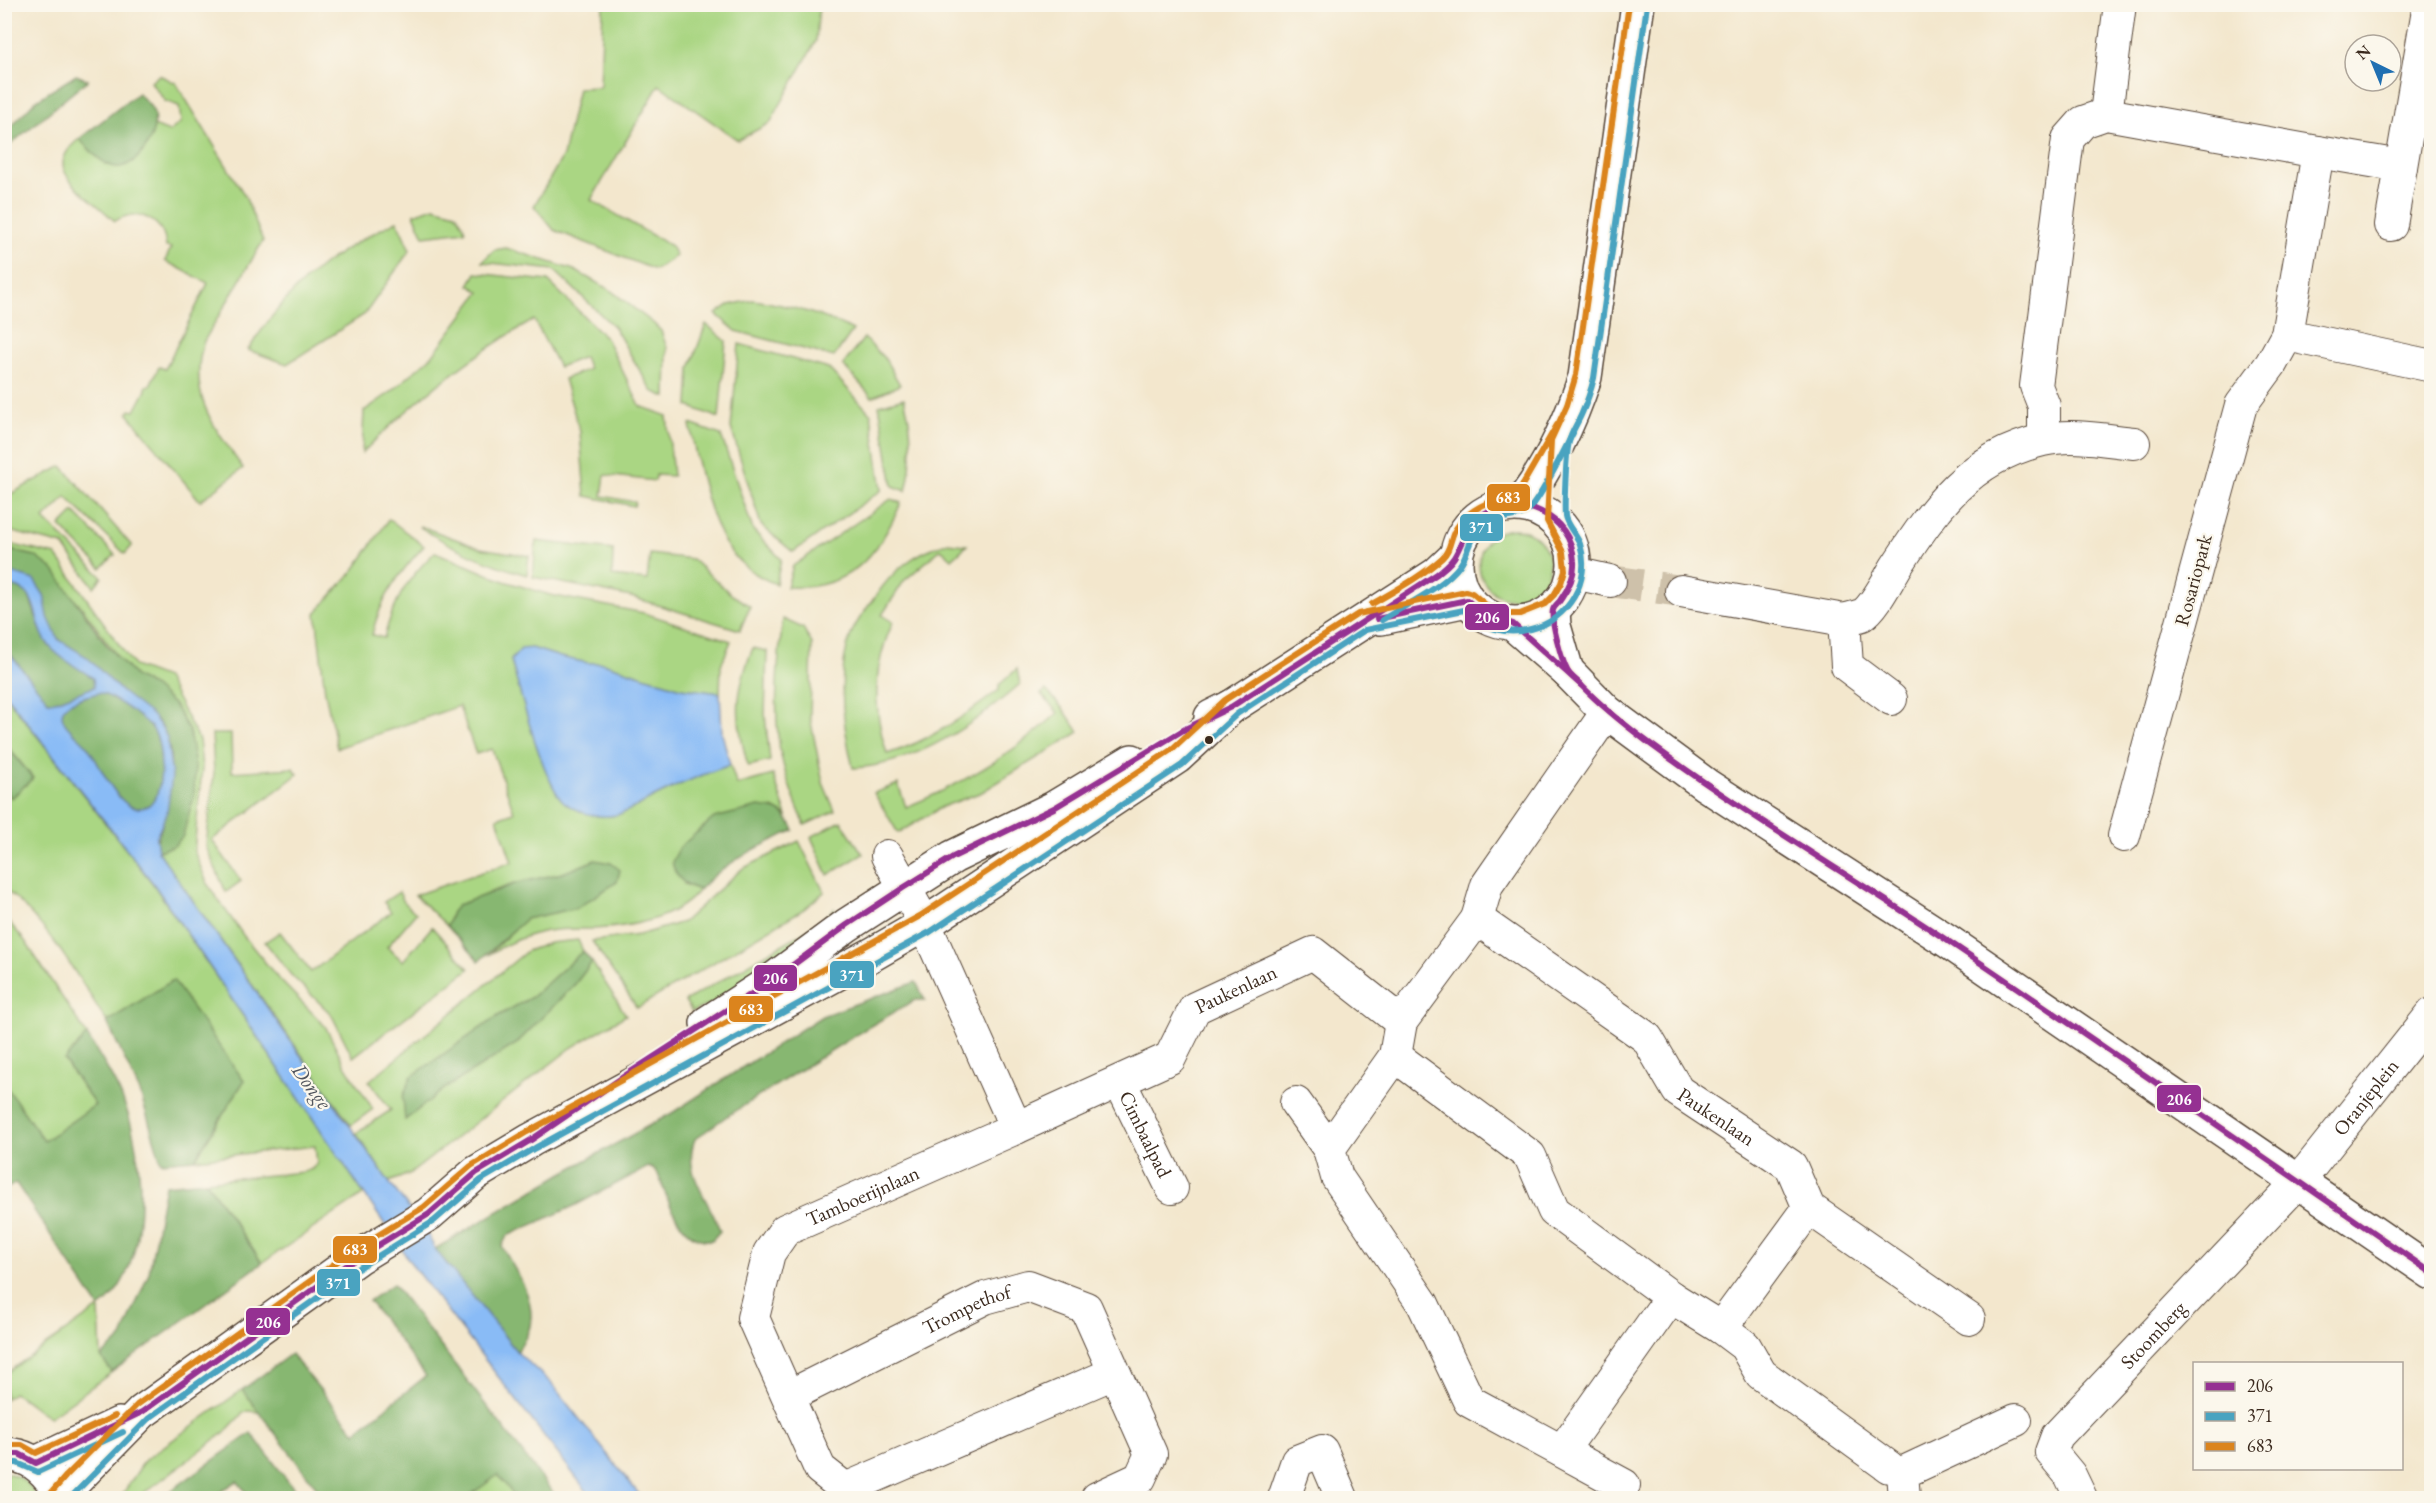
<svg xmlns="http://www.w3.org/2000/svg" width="2436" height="1503" viewBox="0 0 2436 1503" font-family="'EB Garamond',serif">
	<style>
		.green { fill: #aad683; stroke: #728050; stroke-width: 1.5 }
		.forest { fill: #87b771; stroke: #617048; stroke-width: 1.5 }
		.water { fill: #89bbf6; stroke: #62728a; stroke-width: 1.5; fill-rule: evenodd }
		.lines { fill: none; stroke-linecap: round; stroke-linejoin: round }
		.minor-tunnel { stroke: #cec1aa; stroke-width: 32; stroke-dasharray: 32 16; stroke-linecap: butt }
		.minor-casing { stroke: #574638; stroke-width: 34 }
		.tertiary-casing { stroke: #574638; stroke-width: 36 }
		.secondary-casing { stroke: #574638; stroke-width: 36 }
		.minor { stroke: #fff; stroke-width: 32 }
		.tertiary { stroke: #fff; stroke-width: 33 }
		.secondary { stroke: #fff; stroke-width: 33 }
		.bus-1-casing { stroke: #fbf7ec; stroke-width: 10 }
		.bus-2-casing { stroke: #fbf7ec; stroke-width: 10 }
		.bus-3-casing { stroke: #fbf7ec; stroke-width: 10 }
		.bus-1 { stroke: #953192; stroke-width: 6 }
		.bus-2 { stroke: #4aa3c0; stroke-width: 6 }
		.bus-3 { stroke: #db841d; stroke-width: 6 }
		.bus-dot { fill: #3b2a1e; stroke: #fbf7ec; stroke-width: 2 }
		.labels { text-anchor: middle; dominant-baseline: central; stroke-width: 4.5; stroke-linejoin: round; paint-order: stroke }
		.street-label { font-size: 20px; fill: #3b2a1e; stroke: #fbf7ec }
		.water-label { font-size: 21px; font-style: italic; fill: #52565f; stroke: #fbf7ec }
		.line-badge { stroke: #fbf7ec; stroke-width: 2 }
		.badge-label { font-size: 16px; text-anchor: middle; font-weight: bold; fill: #fff }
	</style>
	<rect width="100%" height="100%" fill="#fbf7ec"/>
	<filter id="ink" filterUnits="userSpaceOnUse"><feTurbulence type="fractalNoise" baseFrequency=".0167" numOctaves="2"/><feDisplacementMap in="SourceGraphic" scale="12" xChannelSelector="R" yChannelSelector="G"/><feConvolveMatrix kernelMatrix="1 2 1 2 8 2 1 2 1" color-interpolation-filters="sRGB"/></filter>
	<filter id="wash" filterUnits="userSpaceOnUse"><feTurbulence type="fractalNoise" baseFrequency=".008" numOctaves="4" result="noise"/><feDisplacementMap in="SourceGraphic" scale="24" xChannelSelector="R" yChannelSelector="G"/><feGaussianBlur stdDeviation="1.35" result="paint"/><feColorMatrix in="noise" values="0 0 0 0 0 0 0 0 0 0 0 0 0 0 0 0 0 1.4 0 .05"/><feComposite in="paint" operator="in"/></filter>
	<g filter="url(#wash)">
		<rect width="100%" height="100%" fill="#f3e7cd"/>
		<g class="green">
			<path d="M 603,5 L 819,5 L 816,41 L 770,123 L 738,140 L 659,85 L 591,200 L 671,246 L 676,256 L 655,270 L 554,230 L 534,206 L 563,156 L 578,88 L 600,87 Z"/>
			<path d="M 159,75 L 176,83 L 245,196 L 263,241 L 204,341 C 187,395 213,426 243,468 L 200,501 L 128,414 L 130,410 L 135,411 L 146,390 L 146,386 L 150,385 L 159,367 L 165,369 L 208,283 L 165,261 L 171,248 L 166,247 C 164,220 139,207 115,221 C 106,213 96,204 86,196 C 64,176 51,162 79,139 L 107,164 L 148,141 L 154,126 L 169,132 L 181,122 L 179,106 L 165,101 L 151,82 Z"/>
			<path d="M 434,207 L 456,213 L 463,224 L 465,231 L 424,236 L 414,214 Z"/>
			<path d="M 397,221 L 410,250 L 365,314 L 287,364 L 248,350 C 292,283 326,256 397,221 Z"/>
			<path d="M 506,248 L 574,270 L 610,290 L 653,323 L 661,331 L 667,348 L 666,397 L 652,391 L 614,327 L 554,270 L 482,262 L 494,250 Z"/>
			<path d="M 476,273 L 548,281 L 606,338 L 640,406 L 667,416 L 673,476 L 656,475 L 655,481 L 605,475 L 602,496 L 635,502 L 634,506 L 585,496 L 580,432 L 564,379 L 589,369 L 584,357 L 559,367 L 534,320 C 471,355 414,401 362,453 L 364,411 L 391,392 L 432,356 L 480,292 L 469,285 Z"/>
			<path d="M 753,300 C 789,305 821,314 853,330 L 834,357 L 736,331 L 716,314 L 729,305 Z"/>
			<path d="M 706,324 L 726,341 L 719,418 L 688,406 L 690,368 Z"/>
			<path d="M 864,338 L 885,359 L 900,385 L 872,397 L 843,365 Z"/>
			<path d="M 739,344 L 829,369 L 871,414 L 882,490 L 793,552 L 761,525 L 731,428 Z"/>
			<path d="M 904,398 C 913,430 914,459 906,491 L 893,486 L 879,405 Z"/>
			<path d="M 690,424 L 721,435 L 753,530 L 781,559 L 776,584 C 758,577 743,567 731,552 C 709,524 696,459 690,424 Z"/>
			<path d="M 62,466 L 132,546 L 125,554 L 66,497 L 44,519 L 102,577 L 94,587 L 63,545 L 5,530 L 5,497 Z"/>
			<path d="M 891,499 L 901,503 C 878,556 849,591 787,587 L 793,566 Z"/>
			<path d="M 74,512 L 115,555 L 101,568 L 60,526 Z"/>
			<path d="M 389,519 L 424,546 C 399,573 380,599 372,635 L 384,638 C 394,600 407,579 435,552 L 504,581 L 550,595 L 644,613 L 731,641 L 721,665 L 720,693 L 681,688 L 603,663 L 588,663 L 560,657 L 532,648 L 511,660 C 519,689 544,784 564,802 C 578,813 599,819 616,815 C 632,811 647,800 662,793 C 684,782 706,773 730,765 L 737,785 L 773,775 L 787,816 L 773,808 L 684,884 L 699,890 C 676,920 629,927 594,929 C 578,929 563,928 547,931 C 525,935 507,943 488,955 L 526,918 L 577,908 L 595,860 L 563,873 L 517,883 L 491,892 L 452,912 L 447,926 L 415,895 L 512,862 L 497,818 L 514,812 L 492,749 L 476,754 L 459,706 L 337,748 L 325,692 L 316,613 L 354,570 Z"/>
			<path d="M 420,526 L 480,548 L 529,556 L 527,575 C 489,564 453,549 420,527 Z"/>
			<circle cx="1514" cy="564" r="35"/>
			<path d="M 536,541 L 613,550 L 612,576 L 647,580 L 650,554 L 692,559 L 732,595 L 750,606 L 740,630 L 631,597 L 533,577 Z"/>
			<path d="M 5,543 L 56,555 L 134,666 L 166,678 L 199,740 L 202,768 L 194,851 L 208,885 L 243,935 L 277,977 L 325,1026 L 346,1067 L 373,1109 L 351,1125 L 158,851 C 176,846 182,840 186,822 L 189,731 L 175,706 L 154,687 L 136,677 L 122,663 L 81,606 L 35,556 L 5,549 Z"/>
			<path d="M 947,543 L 967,545 L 952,559 L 941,549 L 904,581 L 882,615 L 893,622 C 873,666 872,707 887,754 C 928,742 965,716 999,690 L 999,685 L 1017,669 L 1020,684 C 974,725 916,765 853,768 C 843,726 835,673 852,632 C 858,619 867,608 875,597 C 893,570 915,552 947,543 Z"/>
			<path d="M 783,619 L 803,628 L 812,644 L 810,717 L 823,783 L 835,811 L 805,825 C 793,797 781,767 778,736 C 774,697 778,657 783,619 Z"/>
			<path d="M 753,648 L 767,651 L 765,715 L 770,761 L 748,766 C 735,719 734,694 753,648 Z"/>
			<path d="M 1046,690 L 1064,710 L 1079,732 L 982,792 L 942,807 L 898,833 L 874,793 L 898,784 L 906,807 C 963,784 1012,755 1058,713 L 1041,694 Z"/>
			<path d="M 4,694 L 153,884 L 364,1194 L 262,1263 L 206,1181 L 304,1172 L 312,1169 L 317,1163 L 315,1146 L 195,1159 L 244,1081 L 173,981 L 107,1022 C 77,975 48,924 5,889 L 5,790 L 12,798 L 33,778 L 5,743 Z"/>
			<path d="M 212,734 L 231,734 L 232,772 L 293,768 L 298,774 L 212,840 L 241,881 L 226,892 L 206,847 L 214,773 Z"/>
			<path d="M 841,821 L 863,854 L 828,875 L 811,837 Z"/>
			<path d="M 799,841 L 824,892 L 804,909 L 637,1008 L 592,941 L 639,935 L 683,922 L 742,869 Z"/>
			<path d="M 399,892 L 405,904 L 416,913 L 387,947 L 403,961 L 432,927 L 469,969 L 353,1057 L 331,1014 L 291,975 L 265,942 L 280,932 L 311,972 L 391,912 L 384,902 Z"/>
			<path d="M 834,909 L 840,918 L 722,999 L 692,1012 L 685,1001 L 816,925 Z"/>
			<path d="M 4,916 L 25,941 L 87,1035 L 64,1060 L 95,1105 L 44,1141 L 5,1085 Z"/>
			<path d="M 578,940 L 583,951 L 532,997 L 498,1016 L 405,1120 L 444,1089 L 516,1044 L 575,984 L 592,962 L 626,1015 L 571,1048 L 411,1173 L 389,1182 L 356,1133 L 391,1110 L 369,1081 L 527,951 L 549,943 Z"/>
			<path d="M 99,1308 L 101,1357 L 112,1372 L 50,1417 C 36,1411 28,1399 13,1393 L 5,1399 L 5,1374 Z"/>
			<path d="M 242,1390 L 260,1412 L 247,1411 L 242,1414 L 225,1432 L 137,1498 L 120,1498 L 145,1460 Z"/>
			<path d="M 5,1473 C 19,1474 32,1485 37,1498 L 5,1498 Z"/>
			<path d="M 498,1474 L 516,1498 L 466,1498 Z"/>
		</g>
		<g class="forest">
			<path d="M 76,75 L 88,80 L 5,149 L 5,133 L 35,101 Z"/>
			<path d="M 138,93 C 142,98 150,104 153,111 C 161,131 138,169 116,167 C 102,166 88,147 79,139 Z"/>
			<path d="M 5,549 L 35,556 L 53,569 L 108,647 L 136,677 L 154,687 L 175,706 L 189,731 L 195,766 L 194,796 L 183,836 L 174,846 L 158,851 C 154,840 160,835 162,825 C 169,797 178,752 162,727 C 154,714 142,709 131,700 C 116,687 103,672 88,659 C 79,651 65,647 58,638 C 48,627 45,609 44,595 L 15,574 L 5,572 Z"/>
			<path d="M 5,586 L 15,586 L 28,593 L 41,631 L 49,646 L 93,678 L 95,687 L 53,702 L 46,700 L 5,647 Z"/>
			<path d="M 99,693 C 110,694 149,721 154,731 C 163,746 165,794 149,805 C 121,823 100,762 87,746 C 79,736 57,724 63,710 C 67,701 90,695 99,693 Z"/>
			<path d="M 4,743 L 33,778 L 11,798 L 5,790 Z"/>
			<path d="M 759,807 C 780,809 785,812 794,830 C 759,847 726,861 699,890 C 684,884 676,879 672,862 L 680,847 L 714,818 Z"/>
			<path d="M 595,860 L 611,863 L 620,870 L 617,882 L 577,908 L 526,919 L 479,961 L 447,926 L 452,912 L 458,905 L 517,883 L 563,873 Z"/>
			<path d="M 583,951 L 592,962 L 575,984 L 516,1044 L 444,1089 L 405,1120 L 403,1097 L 411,1077 L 498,1016 L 532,997 Z"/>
			<path d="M 173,980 L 244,1081 L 195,1159 L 161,1162 L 140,1092 L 107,1022 Z"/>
			<path d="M 916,982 L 925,1000 L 915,1000 L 867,1028 L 727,1116 L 695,1139 C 681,1174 711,1201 720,1231 L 712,1240 C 680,1244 667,1197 658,1174 L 653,1169 L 648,1167 L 574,1206 L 507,1236 L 502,1246 C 514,1270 536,1296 530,1326 C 528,1335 522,1344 517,1352 L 435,1249 L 561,1174 L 672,1113 L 822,1016 Z"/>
			<path d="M 87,1035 C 99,1056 114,1077 123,1100 C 145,1154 154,1270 99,1308 L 16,1183 L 4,1190 L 5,1085 L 44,1141 L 95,1105 L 64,1060 Z"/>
			<path d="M 206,1181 L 262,1263 L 112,1372 L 101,1357 L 122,1337 L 149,1273 L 165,1185 Z"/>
			<path d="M 393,1284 L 557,1498 L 516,1498 L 498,1475 L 466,1498 L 325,1498 L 323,1496 L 242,1390 L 291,1354 L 355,1432 L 426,1376 L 369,1301 Z"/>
			<path d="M 251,1433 L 301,1498 L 251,1498 L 237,1481 L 211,1498 L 161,1498 Z"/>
		</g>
		<g class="water">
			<path d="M 5,572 L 15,574 L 34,580 L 44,595 L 48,617 L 58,639 L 87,657 L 122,692 L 152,715 L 163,729 L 167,738 L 172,777 L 167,812 L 156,838 L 158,851 L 389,1182 L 426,1231 L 435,1249 L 517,1352 L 551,1383 L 642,1498 L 592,1498 L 415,1269 L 153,883 L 5,694 L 4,647 L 48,701 L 56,701 L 94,687 L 93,678 C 79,668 58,658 48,644 C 30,621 43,586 5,586 ZM 99,693 C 110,694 149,722 154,731 C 163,746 165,794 149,805 C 121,823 100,762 87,746 C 80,736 57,724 63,710 C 66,701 90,695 99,693 Z"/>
			<path d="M 532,648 L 560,657 L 588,663 L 603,663 L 681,688 L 720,693 L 722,733 L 730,765 C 706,773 684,782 662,793 C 647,800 631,811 616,815 C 599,819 578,813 564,802 C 544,785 519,689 511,660 L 521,649 Z"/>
		</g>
	</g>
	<g filter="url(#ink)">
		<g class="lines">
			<path class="minor-tunnel" d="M 1610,581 L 1681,591"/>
			<defs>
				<g id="minor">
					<path d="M 2106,114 L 2120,4"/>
					<path d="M 2318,152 L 2401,166"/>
					<path d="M 2391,225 L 2429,4"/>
					<path d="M 2287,335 L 2432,366"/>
					<path d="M 2044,439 L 2044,406 L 2036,386 L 2068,139 L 2083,122 L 2106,114 L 2318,152 L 2287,335 L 2271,364 L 2241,405 L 2124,836"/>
					<path d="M 1574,573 L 1610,581"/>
					<path d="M 1681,591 L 1844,620 C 1849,618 1856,617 1862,615 C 1874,608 1888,580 1896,567 C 1935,507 1969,457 2043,440 C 2072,433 2105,440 2134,443"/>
					<path d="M 1844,620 L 1847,666 L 1891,699"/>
					<path d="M 1477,919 L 1487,885 L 1607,712"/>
					<path d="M 1401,1022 L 1395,1056 L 1329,1149 L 1337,1177 L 1423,1304 L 1469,1401 L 1624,1485"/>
					<path d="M 1395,1056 L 1530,1156 L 1554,1211 L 1671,1297"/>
					<path id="s1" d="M 1120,1082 L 1172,1188"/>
					<path d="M 1296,1103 L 1329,1149"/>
					<path id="s2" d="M 1016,1128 L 1170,1058 L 1195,1008 L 1313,953 L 1401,1022 L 1477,919 L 1647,1038 L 1678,1091 L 1791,1166 L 1809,1208 L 1969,1319"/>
					<path d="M 1721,1328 L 1745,1346 L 1761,1374 L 1889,1467"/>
					<path id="s3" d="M 789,1396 L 985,1298 L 1028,1286 L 1086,1308 L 1151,1454 L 1140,1478 L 1097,1498"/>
					<path d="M 1562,1451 L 1671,1297 L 1721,1328 L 1809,1208"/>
					<path d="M 843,1490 L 1114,1373"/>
					<path id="s4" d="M 857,1498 L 820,1469 L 753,1318 L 769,1253 L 785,1230 L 1016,1128 L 925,924 L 887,856"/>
					<path d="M 1284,1498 L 1297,1461 L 1322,1451 L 1342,1498"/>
					<path d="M 1904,1498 L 1902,1473 L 2016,1420"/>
					<path id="s5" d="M 2081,1498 L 2070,1475 L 2051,1452 L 2057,1436 L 2299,1181 L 2432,1014"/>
				</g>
				<g id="tertiary">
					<path d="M 1553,610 L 1554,626 L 1567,671"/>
					<path d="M 1513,624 L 1567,671 L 1607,712 L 1706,785 L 1946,940 L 2432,1273"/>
				</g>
				<g id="secondary">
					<path d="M 1521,504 C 1549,466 1570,423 1585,377 L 1638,4"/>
					<circle cx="1515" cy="564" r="59"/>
					<path d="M 1381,618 L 1467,600"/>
					<path d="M 1211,717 L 1231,707 L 1437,574 L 1455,557"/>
					<path d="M 707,1023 L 770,982 L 847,925 L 953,857 L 1054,808 L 1132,761"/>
					<path d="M 4,1454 C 24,1455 37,1462 50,1478"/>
					<path d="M 36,1463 L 119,1424"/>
					<path d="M 59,1497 L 142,1412 L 357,1258 L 429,1214 L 476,1173 L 531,1140 L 873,954 L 925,924 L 1177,757 L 1231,707"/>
				</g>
			</defs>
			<use href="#minor" class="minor-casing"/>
			<use href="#tertiary" class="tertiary-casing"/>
			<use href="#secondary" class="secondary-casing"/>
			<use href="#minor" class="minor"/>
			<use href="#tertiary" class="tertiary"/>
			<use href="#secondary" class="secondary"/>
			<defs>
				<g id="bus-1">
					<path d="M 1377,619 L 1467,600 L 1487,617 L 1513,624 L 1581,685"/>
					<path d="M 4,1454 L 19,1454 L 36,1463 L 142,1412 L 357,1258 L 429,1214 L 476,1173 L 531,1140 L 629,1073 L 770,982 L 847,925 L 903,888 L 953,857 L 1054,808 L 1185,729 L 1231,707 L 1437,574 C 1444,568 1452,563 1456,554 C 1464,539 1466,526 1482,515 C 1518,491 1572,515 1574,561 C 1575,575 1569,588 1561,599 C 1559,603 1554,606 1553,610 C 1550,619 1562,661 1567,670 C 1570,676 1577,681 1581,685 C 1602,707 1625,725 1649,743 C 1745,814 1849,875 1948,941 C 2110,1050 2270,1162 2432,1273"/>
				</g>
				<g id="bus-2">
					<path d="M 1382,620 C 1405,605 1444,587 1460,565 C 1469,553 1468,539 1479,529 C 1495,514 1513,520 1526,512 C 1539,503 1564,450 1573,433"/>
					<path d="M 4,1463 L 17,1463 L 38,1472 L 123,1432"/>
					<path d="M 70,1498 L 148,1419 L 362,1266 L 434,1221 L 481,1180 L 535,1148 L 930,932 L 1182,765 L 1237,714 L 1365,630 L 1464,610 C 1484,628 1504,636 1531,629 C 1568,620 1592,581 1580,544 C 1577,535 1566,525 1565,516 C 1564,505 1566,453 1569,442 C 1571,432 1578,423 1582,413 C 1587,402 1591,390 1594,378 L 1647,5"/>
				</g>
				<g id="bus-3">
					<path d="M 1372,604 C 1396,590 1422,576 1442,558 C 1450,551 1450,541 1454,532 C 1467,509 1491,499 1516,496 L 1557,425"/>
					<path d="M 4,1445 L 22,1445 L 36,1453 L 115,1416"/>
					<path d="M 52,1492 L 66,1476 L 137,1405 L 352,1251 L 424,1207 L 471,1166 L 527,1132 L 920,916 L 1171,750 L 1225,700 L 1358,614 L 1466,591 L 1472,593 L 1492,610 L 1506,614 L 1520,614 L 1545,604 L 1554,595 L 1561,583 L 1565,570 L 1563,552 L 1547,521 L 1551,440 L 1567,405 L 1576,375 L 1629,4"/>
				</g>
			</defs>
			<use href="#bus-1" class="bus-1-casing"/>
			<use href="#bus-2" class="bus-2-casing"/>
			<use href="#bus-3" class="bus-3-casing"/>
			<use href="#bus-1" class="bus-1"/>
			<use href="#bus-2" class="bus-2"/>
			<use href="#bus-3" class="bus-3"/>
		</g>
	</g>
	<circle class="bus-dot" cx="1209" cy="740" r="5"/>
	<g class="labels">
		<g class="street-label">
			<text transform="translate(2193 580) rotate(-75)">Rosariopark</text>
			<text stroke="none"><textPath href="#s2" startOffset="270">Paukenlaan</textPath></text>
			<text stroke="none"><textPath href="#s5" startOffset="531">Oranjeplein</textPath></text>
			<text stroke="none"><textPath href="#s2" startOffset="910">Paukenlaan</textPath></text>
			<text stroke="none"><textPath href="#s1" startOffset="58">Cimbaalpad</textPath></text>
			<text stroke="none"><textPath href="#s4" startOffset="392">Tamboerijnlaan</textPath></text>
			<text stroke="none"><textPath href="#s3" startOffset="198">Trompethof</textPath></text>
			<text stroke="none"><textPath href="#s5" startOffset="212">Stoomberg</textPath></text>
		</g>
		<g class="water-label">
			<text transform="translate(312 1086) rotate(54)">Donge</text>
		</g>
	</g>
	<g class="line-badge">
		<rect x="1486" y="483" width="45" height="29" rx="6" fill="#db841d"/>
		<rect x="1459" y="513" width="45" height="29" rx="6" fill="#4aa3c0"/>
		<rect x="1464" y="603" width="46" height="28" rx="6" fill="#953192"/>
		<rect x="829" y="960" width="46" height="29" rx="6" fill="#4aa3c0"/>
		<rect x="753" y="964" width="45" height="28" rx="6" fill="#953192"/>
		<rect x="728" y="995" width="46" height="28" rx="6" fill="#db841d"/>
		<rect x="2156" y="1084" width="46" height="29" rx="6" fill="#953192"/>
		<rect x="332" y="1235" width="46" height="29" rx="6" fill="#db841d"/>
		<rect x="316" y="1268" width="45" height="29" rx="6" fill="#4aa3c0"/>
		<rect x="245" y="1307" width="46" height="29" rx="6" fill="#953192"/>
	</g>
	<g class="badge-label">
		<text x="1508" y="503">683</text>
		<text x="1481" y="533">371</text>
		<text x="1487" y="623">206</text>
		<text x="852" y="981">371</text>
		<text x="775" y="984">206</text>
		<text x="751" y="1015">683</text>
		<text x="2179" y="1105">206</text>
		<text x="355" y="1255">683</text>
		<text x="338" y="1289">371</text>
		<text x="268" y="1328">206</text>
	</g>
	<rect width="2436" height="1503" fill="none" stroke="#fbf7ec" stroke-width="24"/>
	<rect x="2193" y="1362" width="210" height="108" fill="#fbf7ec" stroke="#aea59a" stroke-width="1.5"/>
	<rect x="2205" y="1382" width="30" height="9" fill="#953192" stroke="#aea59a" stroke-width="1.5"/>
	<text x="2247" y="1392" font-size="18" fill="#3b2a1e">206</text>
	<rect x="2205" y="1412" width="30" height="9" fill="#4aa3c0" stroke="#aea59a" stroke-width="1.5"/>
	<text x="2247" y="1422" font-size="18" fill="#3b2a1e">371</text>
	<rect x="2205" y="1442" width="30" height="9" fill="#db841d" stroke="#aea59a" stroke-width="1.5"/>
	<text x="2247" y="1452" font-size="18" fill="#3b2a1e">683</text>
	<g transform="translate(2373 63) rotate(317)"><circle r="28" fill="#fbf7ec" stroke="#aea59a" stroke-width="1.5"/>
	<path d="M0-4.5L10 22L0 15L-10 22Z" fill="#1f6fb2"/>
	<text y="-9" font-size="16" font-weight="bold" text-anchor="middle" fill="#3b2a1e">N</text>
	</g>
</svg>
